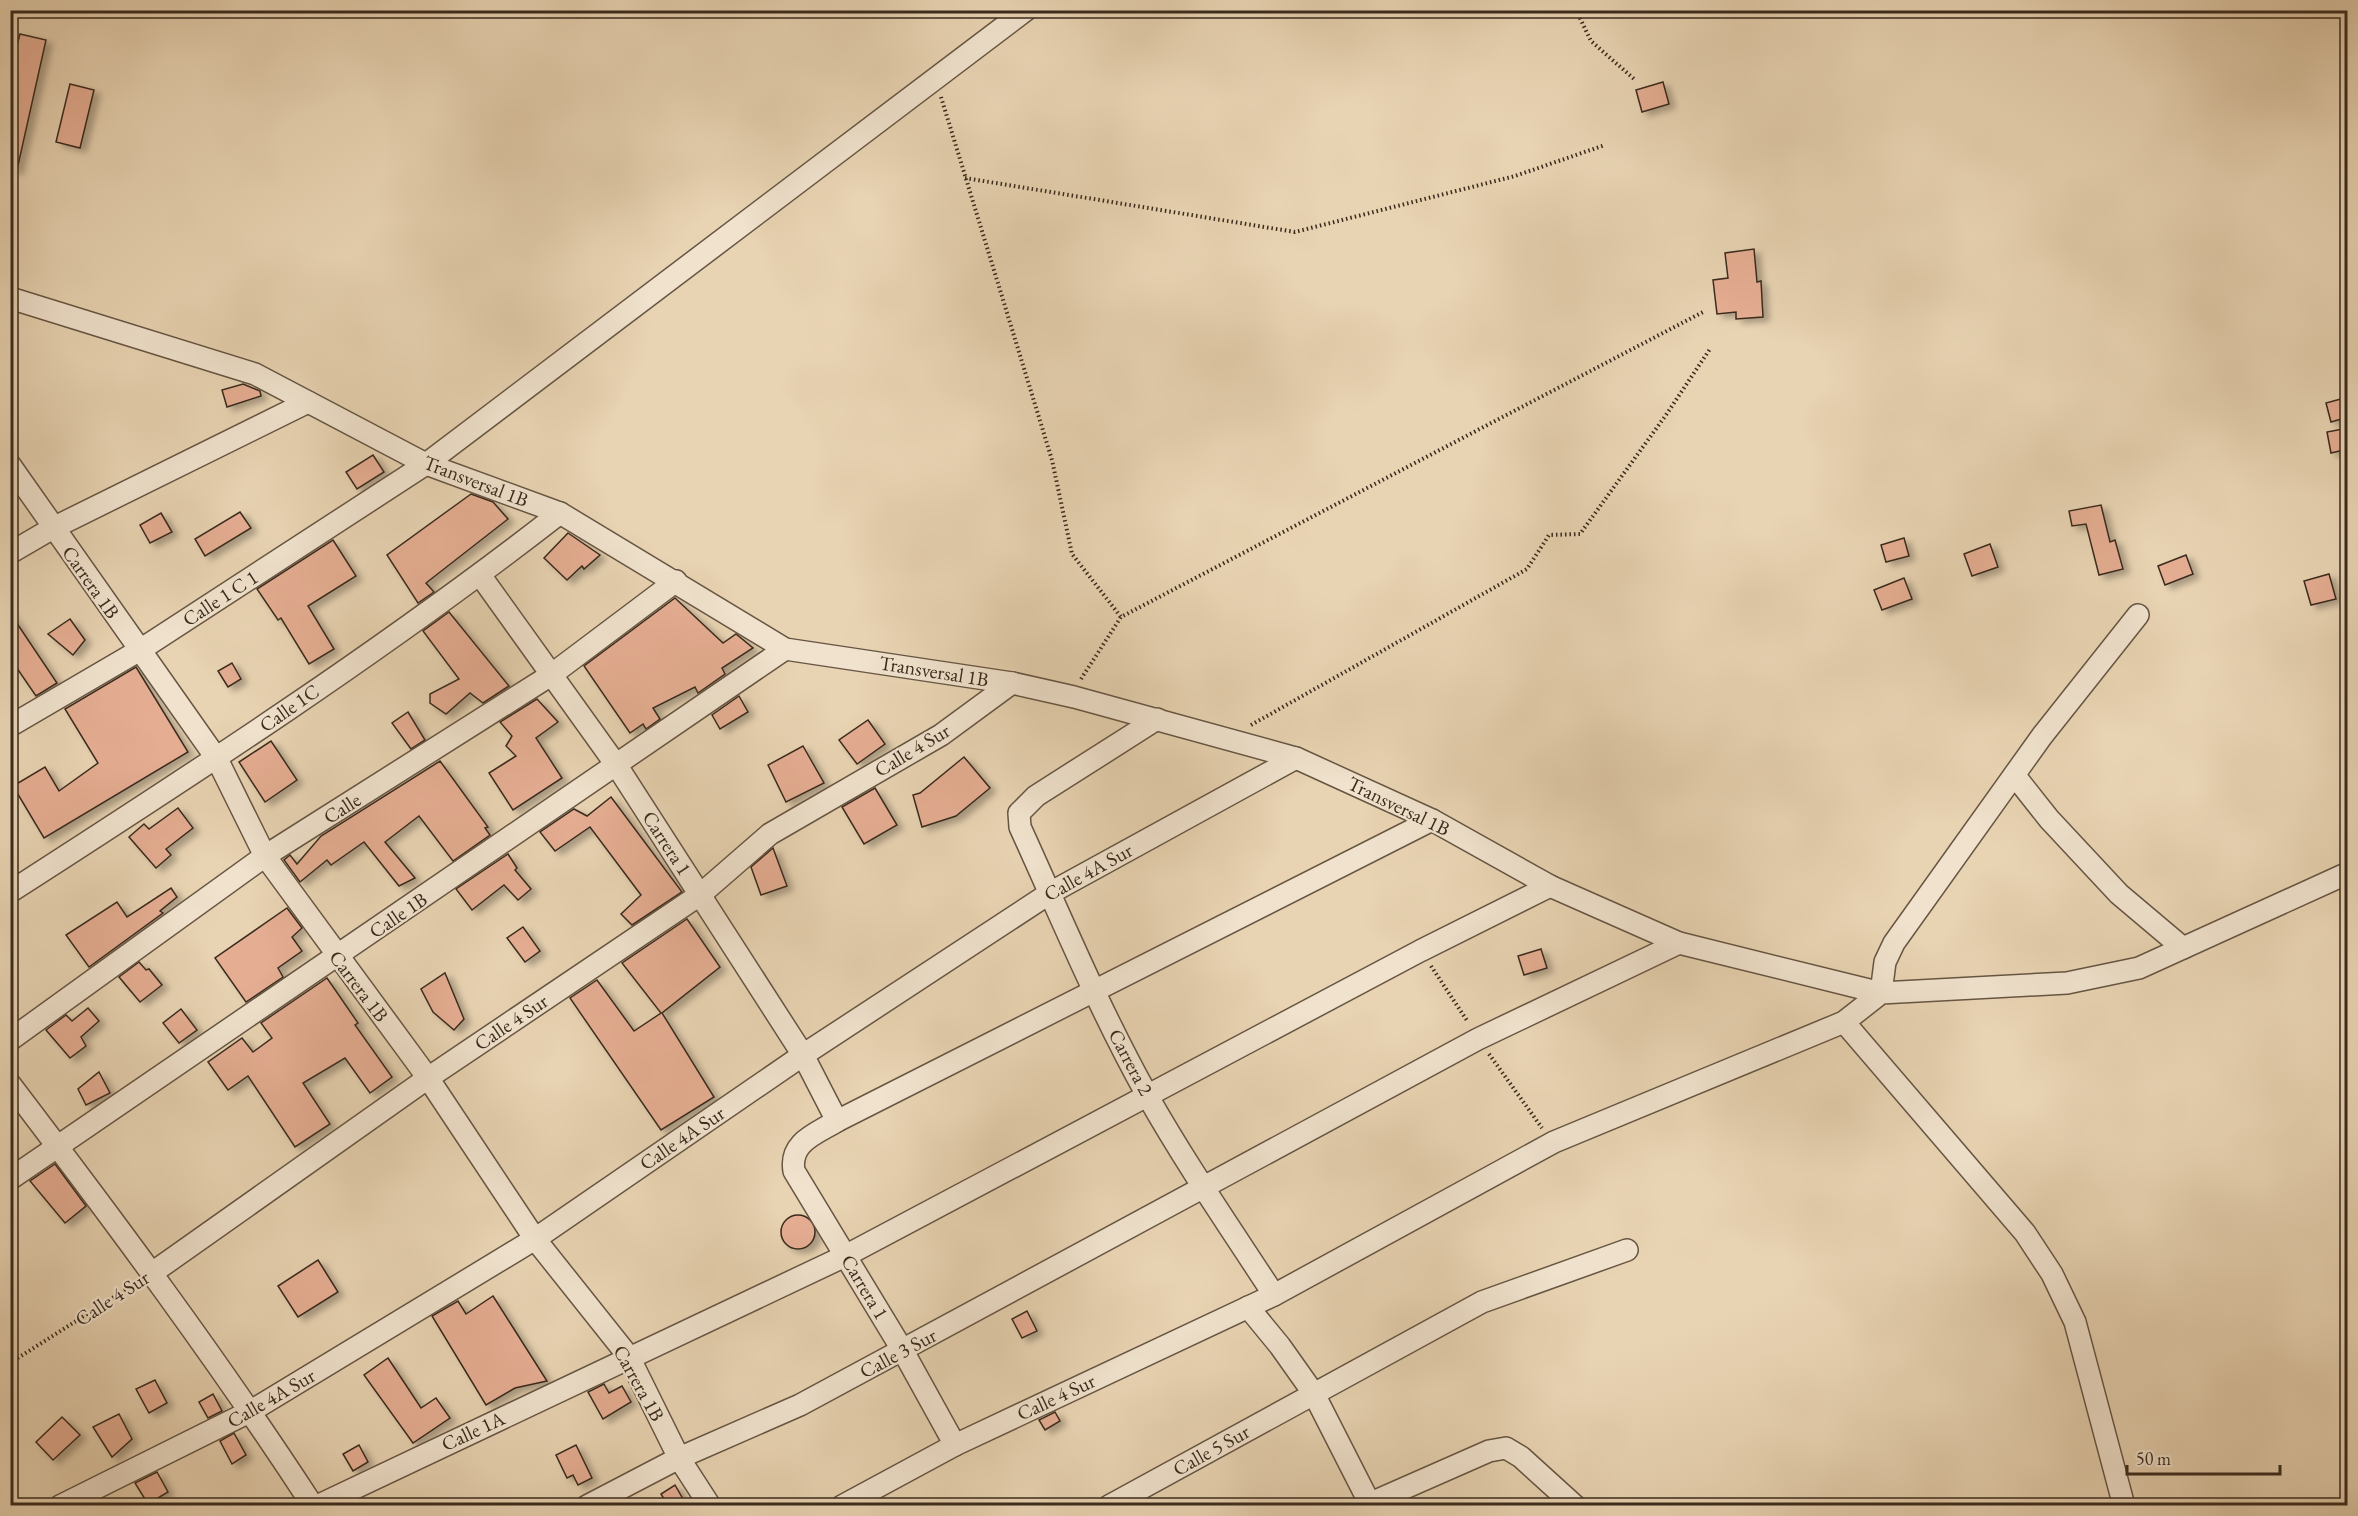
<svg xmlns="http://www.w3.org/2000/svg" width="2358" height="1516" viewBox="0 0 2358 1516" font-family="'EB Garamond',serif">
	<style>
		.building { fill: #e5ad92; stroke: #3a2b1e; stroke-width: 1.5; filter: url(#shadow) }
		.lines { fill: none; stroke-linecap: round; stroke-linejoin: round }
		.minor-casing { stroke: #665543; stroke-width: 24 }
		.path { stroke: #3a2b1e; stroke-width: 4; stroke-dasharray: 1.5 3; stroke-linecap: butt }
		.minor { stroke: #f0e2cd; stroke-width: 21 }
		.labels { text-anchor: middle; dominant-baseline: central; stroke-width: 4.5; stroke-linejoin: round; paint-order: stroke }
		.street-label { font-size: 20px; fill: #3a2b1e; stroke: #f0e2cd }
	</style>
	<defs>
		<filter id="shadow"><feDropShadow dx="6" dy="4" stdDeviation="3" flood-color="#0004"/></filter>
	</defs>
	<rect width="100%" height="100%" fill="#e8d3b2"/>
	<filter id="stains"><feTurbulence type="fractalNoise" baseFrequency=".00333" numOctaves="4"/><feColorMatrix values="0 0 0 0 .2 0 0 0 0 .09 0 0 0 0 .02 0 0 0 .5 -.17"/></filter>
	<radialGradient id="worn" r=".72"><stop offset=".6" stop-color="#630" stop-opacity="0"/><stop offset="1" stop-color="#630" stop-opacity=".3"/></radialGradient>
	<g class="building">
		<path d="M 20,34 L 46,40 L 17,170 L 10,169 L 10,72 Z"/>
		<path d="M 1663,82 L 1669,104 L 1642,112 L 1636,90 Z"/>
		<path d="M 70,84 L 94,90 L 80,148 L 56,142 Z"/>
		<path d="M 1754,249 L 1757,282 L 1761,281 L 1763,317 L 1736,319 L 1736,312 L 1717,314 L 1713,280 L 1728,278 L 1725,253 Z"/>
		<path d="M 243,384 L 260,391 L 261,396 L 227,407 L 222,390 Z"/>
		<path d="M 2348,397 L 2348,417 L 2331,422 L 2326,403 Z"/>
		<path d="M 2348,428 L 2348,449 L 2331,453 L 2327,432 Z"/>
		<path d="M 373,455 L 384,472 L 357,489 L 346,472 Z"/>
		<path d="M 471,494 L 493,502 L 508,519 L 426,583 L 434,592 L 418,603 L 387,555 Z"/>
		<path d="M 2101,505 L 2110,542 L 2115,540 L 2123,569 L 2099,575 L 2086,524 L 2072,526 L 2069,511 Z"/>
		<path d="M 240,512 L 251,528 L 205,556 L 195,539 Z"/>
		<path d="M 161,513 L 172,532 L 150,543 L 140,525 Z"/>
		<path d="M 568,533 L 600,555 L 584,569 L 582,566 L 567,580 L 544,558 Z"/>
		<path d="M 1904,538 L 1909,556 L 1886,562 L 1881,545 Z"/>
		<path d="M 333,540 L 356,576 L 308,606 L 334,649 L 309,664 L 281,618 L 278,620 L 257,589 Z"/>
		<path d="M 1990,544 L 1998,567 L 1972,576 L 1964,554 Z"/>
		<path d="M 2186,555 L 2193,574 L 2165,585 L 2158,566 Z"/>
		<path d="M 2329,574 L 2336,599 L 2311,605 L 2304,581 Z"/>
		<path d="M 1904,578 L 1912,599 L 1882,610 L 1874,590 Z"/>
		<path d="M 675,598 L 723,643 L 736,634 L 753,648 L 722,668 L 725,674 L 698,693 L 695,687 L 653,708 L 660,719 L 646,729 L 643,724 L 630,733 L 584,666 Z"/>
		<path d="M 449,612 L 509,686 L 483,703 L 470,693 L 446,714 L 430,703 L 430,694 L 459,679 L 423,631 Z"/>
		<path d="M 10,613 L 57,683 L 36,696 L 10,658 Z"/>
		<path d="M 70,619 L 85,640 L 73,655 L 48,634 Z"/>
		<path d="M 232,663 L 241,679 L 228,687 L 218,671 Z"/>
		<path d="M 136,667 L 188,752 L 44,838 L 13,786 L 45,767 L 59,791 L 98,763 L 65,709 Z"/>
		<path d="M 739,696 L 748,712 L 720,729 L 712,715 Z"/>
		<path d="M 537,699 L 558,722 L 536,738 L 562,778 L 513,810 L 489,773 L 516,756 L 506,746 L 512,736 L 500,722 Z"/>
		<path d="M 408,712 L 425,740 L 411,749 L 392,723 Z"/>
		<path d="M 868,720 L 885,744 L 857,764 L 839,740 Z"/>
		<path d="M 271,741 L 297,780 L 265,802 L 239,762 Z"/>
		<path d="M 803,746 L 824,783 L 786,802 L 768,765 Z"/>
		<path d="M 964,757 L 990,788 L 956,816 L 922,827 L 913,795 L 920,793 Z"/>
		<path d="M 440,761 L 488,827 L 485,828 L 490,835 L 453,861 L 419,816 L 385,842 L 415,878 L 399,886 L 364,842 L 331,865 L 327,860 L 300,882 L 284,860 L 290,855 L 297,864 L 321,836 Z"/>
		<path d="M 875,788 L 897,825 L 864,844 L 842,807 Z"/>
		<path d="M 611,797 L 682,892 L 632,925 L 621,914 L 641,895 L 590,827 L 555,851 L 540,832 L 574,809 L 587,816 Z"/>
		<path d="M 178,808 L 193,828 L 166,849 L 171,855 L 156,868 L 129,837 L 144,824 L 149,829 Z"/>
		<path d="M 773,848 L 787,886 L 761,895 L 751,867 Z"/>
		<path d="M 508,854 L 517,868 L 515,870 L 531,889 L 518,900 L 504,885 L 472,910 L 456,889 Z"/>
		<path d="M 171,888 L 177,897 L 160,911 L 163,913 L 89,967 L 66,935 L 117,902 L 127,917 Z"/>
		<path d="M 287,908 L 302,928 L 292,937 L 302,951 L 278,968 L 283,977 L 246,1002 L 215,958 Z"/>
		<path d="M 687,919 L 720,967 L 662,1013 L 714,1097 L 661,1130 L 570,998 L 597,980 L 634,1031 L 661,1013 L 622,963 Z"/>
		<path d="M 523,927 L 540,951 L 525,962 L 507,938 Z"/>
		<path d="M 1541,949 L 1547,968 L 1524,975 L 1518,956 Z"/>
		<path d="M 139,962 L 146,970 L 149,969 L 162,985 L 140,1002 L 119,977 Z"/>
		<path d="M 445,973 L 464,1019 L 454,1030 L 433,1012 L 421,989 Z"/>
		<path d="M 327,978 L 358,1023 L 355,1025 L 392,1077 L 370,1093 L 345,1058 L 303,1083 L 330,1124 L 295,1147 L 248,1076 L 228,1090 L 208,1062 L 242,1038 L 253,1052 L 272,1038 L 261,1023 Z"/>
		<path d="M 88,1008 L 99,1021 L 81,1037 L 86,1046 L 70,1058 L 46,1030 L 66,1015 L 72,1021 Z"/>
		<path d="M 181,1009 L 197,1030 L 179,1043 L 163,1023 Z"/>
		<path d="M 99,1072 L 110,1093 L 86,1105 L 78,1089 Z"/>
		<path d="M 55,1164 L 86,1206 L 65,1223 L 30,1181 Z"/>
		<circle cx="798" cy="1232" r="17"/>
		<path d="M 318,1260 L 338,1292 L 298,1317 L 278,1286 Z"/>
		<path d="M 493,1296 L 547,1381 L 515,1388 L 486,1405 L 432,1316 L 458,1301 L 466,1314 Z"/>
		<path d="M 1027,1311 L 1037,1331 L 1022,1338 L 1012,1319 Z"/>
		<path d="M 388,1358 L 421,1408 L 436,1398 L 450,1418 L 413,1443 L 364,1375 Z"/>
		<path d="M 155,1380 L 167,1403 L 149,1413 L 136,1389 Z"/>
		<path d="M 604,1384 L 609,1393 L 622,1386 L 631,1402 L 603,1419 L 588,1392 Z"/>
		<path d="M 213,1394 L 222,1411 L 208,1418 L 199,1402 Z"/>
		<path d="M 1055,1412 L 1060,1421 L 1045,1430 L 1039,1420 Z"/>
		<path d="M 119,1414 L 132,1439 L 112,1457 L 93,1427 Z"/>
		<path d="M 62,1417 L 80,1435 L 53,1460 L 36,1442 Z"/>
		<path d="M 234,1433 L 246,1455 L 232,1464 L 220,1441 Z"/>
		<path d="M 359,1445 L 368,1462 L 353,1471 L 343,1454 Z"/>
		<path d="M 576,1445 L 592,1478 L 578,1485 L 573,1475 L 567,1478 L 556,1455 Z"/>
		<path d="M 157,1472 L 168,1492 L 148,1504 L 135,1483 Z"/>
		<path d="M 675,1485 L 687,1506 L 668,1506 L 661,1494 Z"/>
	</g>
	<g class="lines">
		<defs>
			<g id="minor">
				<path d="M 10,298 L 255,374 L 426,464 L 560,513 L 785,649 L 1012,683 L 1074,697 L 1296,758 L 1432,820 L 1550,886 L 1679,943 L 1881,993"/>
				<path d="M 10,465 L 217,759 L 265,856 L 428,1078 L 535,1239 L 629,1357 L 679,1458 L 710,1506"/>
				<path d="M 10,553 L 53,528 L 308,402"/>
				<path d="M 480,575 L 617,766 L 803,1055 L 837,1121"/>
				<path d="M 1157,719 L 1036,796 L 1019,813 L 1020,827 C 1061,917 1099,1009 1147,1095 C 1186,1164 1231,1229 1274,1295"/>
				<path d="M 10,726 L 140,650 L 426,464 L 1026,10"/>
				<path d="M 2015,776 L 2049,819 L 2119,894 L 2183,948"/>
				<path d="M 10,892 C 198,771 384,650 560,513"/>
				<path d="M 1881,993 L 1885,962 L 1894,943 L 2042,736 L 2138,615"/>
				<path d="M 1844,1022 L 2025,1233 L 2052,1274 L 2075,1322 L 2124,1506"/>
				<path d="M 10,1040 L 265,856 L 551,675 L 676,581"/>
				<path d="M 10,1084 C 115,1222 218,1360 313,1506"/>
				<path d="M 10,1179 L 785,649"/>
				<path d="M 152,1273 L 428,1078 L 701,894 L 770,834 L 941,735 L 1012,683"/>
				<path d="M 1248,1307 L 1280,1346 L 1314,1394 L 1369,1502"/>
				<path d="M 955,1445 L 903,1351 L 794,1171 C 789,1142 816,1134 837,1121 L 1432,820"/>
				<path d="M 60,1506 L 251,1411 L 535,1239 L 803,1055 L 1050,893 L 1296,758"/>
				<path d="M 317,1506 L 845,1256 L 1420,951 L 1550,886"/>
				<path d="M 587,1506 L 679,1458 L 800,1405 L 1478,1039 L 1679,943"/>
				<path d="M 842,1506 L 955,1445 L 1274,1295 L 1554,1142 L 1844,1022 L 1881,993 L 2067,983 L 2139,968 L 2348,873"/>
				<path d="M 1109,1506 L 1482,1302 L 1627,1250"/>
				<path d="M 1364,1506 L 1489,1451 L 1506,1448 L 1521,1457 L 1575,1506"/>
			</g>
		</defs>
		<use href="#minor" class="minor-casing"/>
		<g class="path">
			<path d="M 1576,10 L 1591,41 L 1634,79"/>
			<path d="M 941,97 L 1052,460 L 1072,554 L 1121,617"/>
			<path d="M 965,178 L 1295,232 L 1515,176 L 1605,145"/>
			<path d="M 1081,679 L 1121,617 L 1703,312"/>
			<path d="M 1251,725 L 1527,569 L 1549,535 L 1580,534 L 1666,415 L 1710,349"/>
			<path d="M 1431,966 L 1468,1022"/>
			<path d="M 1489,1054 L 1542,1128"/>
			<path d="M 10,1363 L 136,1283"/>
		</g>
		<use href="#minor" class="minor"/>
	</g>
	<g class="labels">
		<g class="street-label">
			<text transform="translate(476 481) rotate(21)">Transversal 1B</text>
			<text transform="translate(91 582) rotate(55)">Carrera 1B</text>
			<text transform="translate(220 598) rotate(-33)">Calle 1 C 1</text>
			<text transform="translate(934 671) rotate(9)">Transversal 1B</text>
			<text transform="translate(289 708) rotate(-35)">Calle 1C</text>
			<text transform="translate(912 750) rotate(-31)">Calle 4 Sur</text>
			<text transform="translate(1399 806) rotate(26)">Transversal 1B</text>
			<text transform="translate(342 808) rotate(-32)">Calle</text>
			<text transform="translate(667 843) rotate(57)">Carrera 1</text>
			<text transform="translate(1088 872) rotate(-29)">Calle 4A Sur</text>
			<text transform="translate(398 915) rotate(-34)">Calle 1B</text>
			<text transform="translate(359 986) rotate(53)">Carrera 1B</text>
			<text transform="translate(511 1022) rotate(-34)">Calle 4 Sur</text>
			<text transform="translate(1131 1062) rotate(62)">Carrera 2</text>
			<text transform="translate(682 1138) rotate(-34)">Calle 4A Sur</text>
			<text transform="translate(865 1287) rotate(59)">Carrera 1</text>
			<text transform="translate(112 1298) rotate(-33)">Calle 4 Sur</text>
			<text transform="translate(898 1353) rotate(-28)">Calle 3 Sur</text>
			<text transform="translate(639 1383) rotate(61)">Carrera 1B</text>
			<text transform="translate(1056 1397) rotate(-25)">Calle 4 Sur</text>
			<text transform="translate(271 1398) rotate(-30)">Calle 4A Sur</text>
			<text transform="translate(473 1431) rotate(-25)">Calle 1A</text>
			<text transform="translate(1211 1450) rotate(-29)">Calle 5 Sur</text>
		</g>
	</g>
	<rect width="2358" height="1516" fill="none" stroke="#e8d3b2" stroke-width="36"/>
	<rect x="12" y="12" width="2334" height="1492" fill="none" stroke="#3a2b1e" stroke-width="3"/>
	<rect x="18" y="18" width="2322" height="1480" fill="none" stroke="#3a2b1e" stroke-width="1.5"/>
	<path d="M2127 1465v9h153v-9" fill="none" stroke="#3a2b1e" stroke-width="3"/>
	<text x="2136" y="1465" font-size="18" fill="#3a2b1e" stroke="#f0e2cd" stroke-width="4.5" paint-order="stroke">50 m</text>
	<rect width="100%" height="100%" filter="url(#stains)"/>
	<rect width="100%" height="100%" fill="url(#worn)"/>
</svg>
